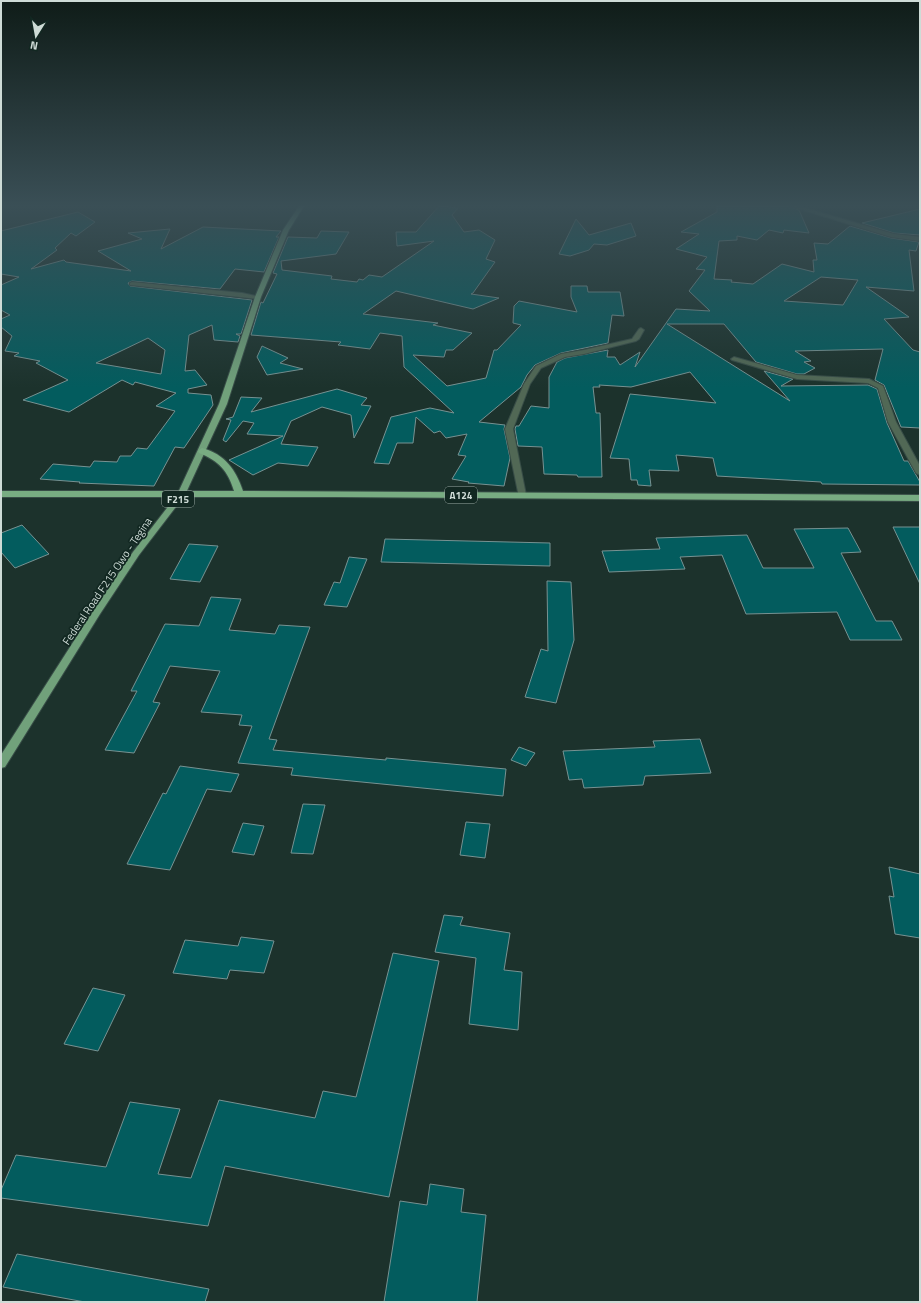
<svg xmlns="http://www.w3.org/2000/svg" width="921" height="1303" viewBox="0 0 921 1303" font-family="'Titillium Web',sans-serif">
	<style>
		.building { fill: #035c5e; stroke: #779292; fill-rule: evenodd }
		.lines { fill: none; stroke-linecap: round; stroke-linejoin: round }
		.minor-casing { stroke: #384d47; stroke-width: 2 }
		.primary-casing { stroke: #384d47; stroke-width: 2 }
		.trunk-casing { stroke: #384d47; stroke-width: 2 }
		.minor { fill: #516855; fill-rule: evenodd }
		.primary { fill: #71a17b; fill-rule: evenodd }
		.trunk { fill: #78ac82; fill-rule: evenodd }
		.labels { text-anchor: middle; dominant-baseline: central; stroke-width: 3.5; stroke-linejoin: round; paint-order: stroke }
		.shield { fill: #122822; stroke: #96a5a0; stroke-width: 1 }
		.shield-label { font-size: 10px; font-weight: bold; fill: #cedbd6 }
		.street-label { font-size: 11px; fill: #cedbd6; stroke: #122822 }
	</style>
	<rect width="100%" height="100%" fill="#1c322c"/>
	<g class="building">
		<path d="M 439,206 L 458,208 L 452,215 L 464,232 L 479,230 L 495,240 L 486,259 L 495,262 L 473,293 L 471,294 L 499,298 L 473,309 L 396,291 L 363,314 L 438,323 L 433,325 L 472,333 L 453,350 L 446,350 L 444,357 L 413,355 L 447,386 L 486,378 L 494,350 L 497,350 L 521,325 L 513,323 L 514,306 L 519,301 L 577,312 L 571,297 L 571,286 L 587,286 L 588,292 L 620,292 L 624,316 L 612,315 L 608,343 L 561,353 L 535,365 L 527,375 L 521,387 L 479,422 L 505,425 L 504,429 L 510,458 L 504,486 L 468,483 L 469,482 L 452,479 L 466,456 L 458,455 L 467,434 L 446,438 L 440,431 L 434,433 L 416,417 L 413,443 L 397,443 L 389,464 L 374,463 L 391,417 L 430,408 L 454,413 L 404,367 L 402,336 L 380,333 L 370,349 L 338,345 L 341,342 L 251,335 L 261,302 L 263,303 L 277,274 L 273,273 L 288,237 L 317,238 L 321,231 L 349,232 L 336,254 L 281,261 L 282,270 L 332,276 L 331,279 L 357,282 L 359,279 L 363,280 L 369,275 L 382,277 L 434,241 L 397,246 L 396,232 L 416,232 Z"/>
		<path d="M 717,206 L 789,206 L 799,210 L 809,233 L 784,230 L 783,233 L 769,230 L 757,240 L 737,236 L 737,240 L 719,241 L 714,279 L 732,280 L 731,282 L 753,284 L 782,264 L 814,272 L 813,260 L 817,260 L 814,243 L 828,244 L 850,226 L 891,238 L 919,242 L 916,251 L 909,250 L 914,291 L 866,287 L 909,317 L 884,319 L 913,350 L 920,352 L 920,428 L 901,427 L 884,385 L 875,380 L 883,349 L 795,351 L 811,361 L 804,362 L 815,368 L 804,374 L 797,374 L 756,362 L 724,324 L 667,324 L 790,401 L 764,371 L 793,379 L 781,386 L 868,385 L 877,389 L 887,423 L 904,461 L 908,461 L 920,482 L 920,485 L 822,484 L 821,482 L 717,476 L 713,458 L 676,455 L 679,471 L 649,470 L 651,486 L 638,485 L 637,480 L 631,480 L 629,459 L 610,458 L 630,394 L 716,403 L 690,372 L 631,387 L 599,385 L 600,387 L 593,387 L 596,413 L 600,413 L 602,477 L 578,477 L 577,475 L 544,474 L 542,447 L 518,446 L 515,429 L 516,426 L 519,426 L 531,406 L 549,408 L 549,377 L 557,362 L 565,358 L 608,350 L 607,357 L 615,357 L 620,365 L 640,352 L 635,367 L 676,309 L 710,311 L 689,291 L 705,270 L 696,269 L 707,257 L 676,249 L 699,234 L 681,232 L 717,212 ZM 821,277 L 858,280 L 843,305 L 784,301 Z"/>
		<path d="M 920,209 L 920,235 L 894,233 L 862,223 Z"/>
		<path d="M 78,212 L 95,222 L 76,236 L 71,233 L 55,248 L 57,250 L 31,269 L 64,260 L 66,262 L 131,271 L 98,251 L 142,239 L 128,233 L 170,229 L 161,249 L 203,227 L 281,231 L 276,237 L 279,237 L 264,272 L 235,269 L 220,289 L 132,281 L 128,283 L 130,286 L 252,300 L 241,334 L 236,334 L 240,336 L 238,342 L 214,340 L 212,325 L 189,335 L 185,371 L 195,370 L 207,385 L 188,389 L 188,393 L 211,395 L 213,405 L 184,448 L 175,447 L 154,486 L 79,483 L 80,482 L 40,479 L 53,464 L 90,467 L 94,461 L 117,462 L 120,456 L 131,456 L 137,448 L 147,449 L 175,411 L 156,406 L 176,393 L 135,382 L 133,385 L 122,380 L 69,412 L 23,400 L 68,380 L 36,363 L 40,361 L 14,356 L 19,353 L 5,351 L 12,336 L 1,327 L 1,319 L 10,315 L 1,310 L 1,285 L 19,277 L 1,274 L 1,231 ZM 148,338 L 165,350 L 161,374 L 96,363 Z"/>
		<path d="M 576,219 L 589,235 L 631,223 L 636,236 L 607,245 L 594,244 L 589,250 L 570,256 L 559,254 Z"/>
		<path d="M 262,346 L 288,358 L 280,363 L 303,369 L 267,375 L 257,357 Z"/>
		<path d="M 337,389 L 367,398 L 361,405 L 371,406 L 354,438 L 351,415 L 322,407 L 291,421 L 281,444 L 318,447 L 308,466 L 278,463 L 253,475 L 229,460 L 283,436 L 247,434 L 254,423 L 243,421 L 226,442 L 223,440 L 231,420 L 226,419 L 233,417 L 241,397 L 262,398 L 251,412 Z"/>
		<path d="M 22,525 L 49,554 L 15,568 L 1,552 L 1,533 Z"/>
		<path d="M 893,527 L 920,527 L 920,584 Z"/>
		<path d="M 848,528 L 861,552 L 841,553 L 876,621 L 892,621 L 902,640 L 850,640 L 837,612 L 746,614 L 722,555 L 680,557 L 685,569 L 609,572 L 602,551 L 660,549 L 656,538 L 747,535 L 763,568 L 814,568 L 794,529 Z"/>
		<path d="M 385,539 L 550,543 L 550,566 L 381,562 Z"/>
		<path d="M 189,544 L 218,546 L 200,582 L 170,579 Z"/>
		<path d="M 349,557 L 367,559 L 347,607 L 324,605 L 334,582 L 340,583 Z"/>
		<path d="M 547,581 L 571,582 L 574,640 L 556,703 L 525,697 L 541,649 L 548,651 Z"/>
		<path d="M 211,597 L 241,599 L 229,630 L 275,634 L 279,625 L 310,627 L 269,739 L 277,740 L 273,750 L 386,760 L 386,758 L 506,769 L 503,796 L 291,775 L 293,768 L 238,763 L 252,726 L 239,725 L 242,715 L 201,712 L 220,671 L 170,666 L 153,702 L 160,703 L 134,753 L 105,750 L 137,691 L 131,691 L 165,624 L 199,626 Z"/>
		<path d="M 700,739 L 711,773 L 645,776 L 643,785 L 584,788 L 582,779 L 569,780 L 563,751 L 655,747 L 653,741 Z"/>
		<path d="M 519,747 L 535,753 L 526,766 L 511,760 Z"/>
		<path d="M 180,766 L 239,774 L 231,792 L 207,789 L 170,870 L 127,864 L 163,793 L 166,794 Z"/>
		<path d="M 303,804 L 325,805 L 313,854 L 291,853 Z"/>
		<path d="M 466,822 L 490,824 L 485,858 L 460,855 Z"/>
		<path d="M 243,823 L 264,826 L 254,855 L 232,852 Z"/>
		<path d="M 889,867 L 920,874 L 920,938 L 895,934 L 889,896 L 894,897 Z"/>
		<path d="M 444,915 L 463,917 L 460,925 L 510,933 L 504,970 L 522,972 L 518,1030 L 469,1024 L 476,958 L 435,952 Z"/>
		<path d="M 241,937 L 274,941 L 264,973 L 230,970 L 227,979 L 173,973 L 185,940 L 238,946 Z"/>
		<path d="M 393,953 L 439,961 L 389,1197 L 225,1166 L 208,1226 L 1,1198 L 1,1190 L 16,1155 L 106,1167 L 130,1102 L 180,1109 L 158,1174 L 191,1178 L 219,1100 L 315,1118 L 323,1091 L 356,1097 Z"/>
		<path d="M 93,988 L 125,995 L 98,1051 L 64,1044 Z"/>
		<path d="M 430,1184 L 464,1189 L 461,1212 L 486,1215 L 477,1302 L 384,1302 L 400,1201 L 427,1205 Z"/>
		<path d="M 17,1254 L 209,1289 L 205,1302 L 85,1302 L 3,1287 Z"/>
	</g>
	<g class="lines">
		<defs>
			<g id="minor">
				<path d="M 790,206 L 798,206 L 894,234 L 920,237 L 920,241 L 891,237 Z"/>
				<path d="M 132,282 L 242,293 L 261,297 L 258,299 L 130,285 L 130,283 Z"/>
				<path d="M 641,328 L 644,330 L 639,339 L 636,341 L 584,354 L 565,357 L 541,368 L 530,384 L 513,429 L 526,495 L 525,497 L 519,497 L 505,429 L 524,384 L 536,366 L 561,354 L 584,350 L 632,339 L 639,329 Z"/>
				<path d="M 734,357 L 797,375 L 869,379 L 883,386 L 896,422 L 920,466 L 920,475 L 916,473 L 888,422 L 878,388 L 868,383 L 797,379 L 732,360 L 731,359 Z"/>
			</g>
			<path id="primary" d="M 299,206 L 304,206 L 289,230 L 261,297 L 227,404 L 185,495 L 139,555 L 100,614 L 5,767 L 1,768 L 1,755 L 93,611 L 133,552 L 177,495 L 219,404 L 255,297 L 283,230 Z"/>
			<path id="trunk" d="M 202,448 C 225,454 236,470 243,491 L 920,495 L 920,501 L 336,497 L 1,497 L 1,491 L 234,491 C 228,471 219,461 199,453 L 198,451 Z"/>
		</defs>
		<use href="#minor" class="minor-casing"/>
		<use href="#primary" class="primary-casing"/>
		<use href="#trunk" class="trunk-casing"/>
		<use href="#minor" class="minor"/>
		<use href="#primary" class="primary"/>
		<use href="#trunk" class="trunk"/>
	</g>
	<linearGradient id="sky" x2="0" y2="1"><stop stop-color="#0f1c18"/><stop offset="0.53" stop-color="#3a4f56"/><stop offset="1" stop-color="#3a4f56" stop-opacity="0"/></linearGradient>
	<rect width="921" height="388" fill="url(#sky)"/>
	<g class="labels">
		<g class="shield">
			<rect x="445" y="487" width="32" height="16" rx="3"/>
			<rect x="162" y="491" width="32" height="16" rx="3"/>
		</g>
		<g class="shield-label">
			<text x="461" y="495">A124</text>
			<text x="178" y="499">F215</text>
		</g>
		<g class="street-label">
			<text transform="translate(107 581) rotate(-56)">Federal Road F215 Owo - Tegina</text>
		</g>
	</g>
	<rect width="921" height="1303" fill="none" stroke="#cedbd6" stroke-width="4"/>
	<g transform="translate(36 36) rotate(191)" stroke="#122822" stroke-width="3" paint-order="stroke">
	<path d="M0-3L7 15L0 10L-7 15Z" fill="#cedbd6"/>
	<text y="-6" font-size="11" font-weight="bold" text-anchor="middle" fill="#cedbd6">N</text>
	</g>
</svg>
